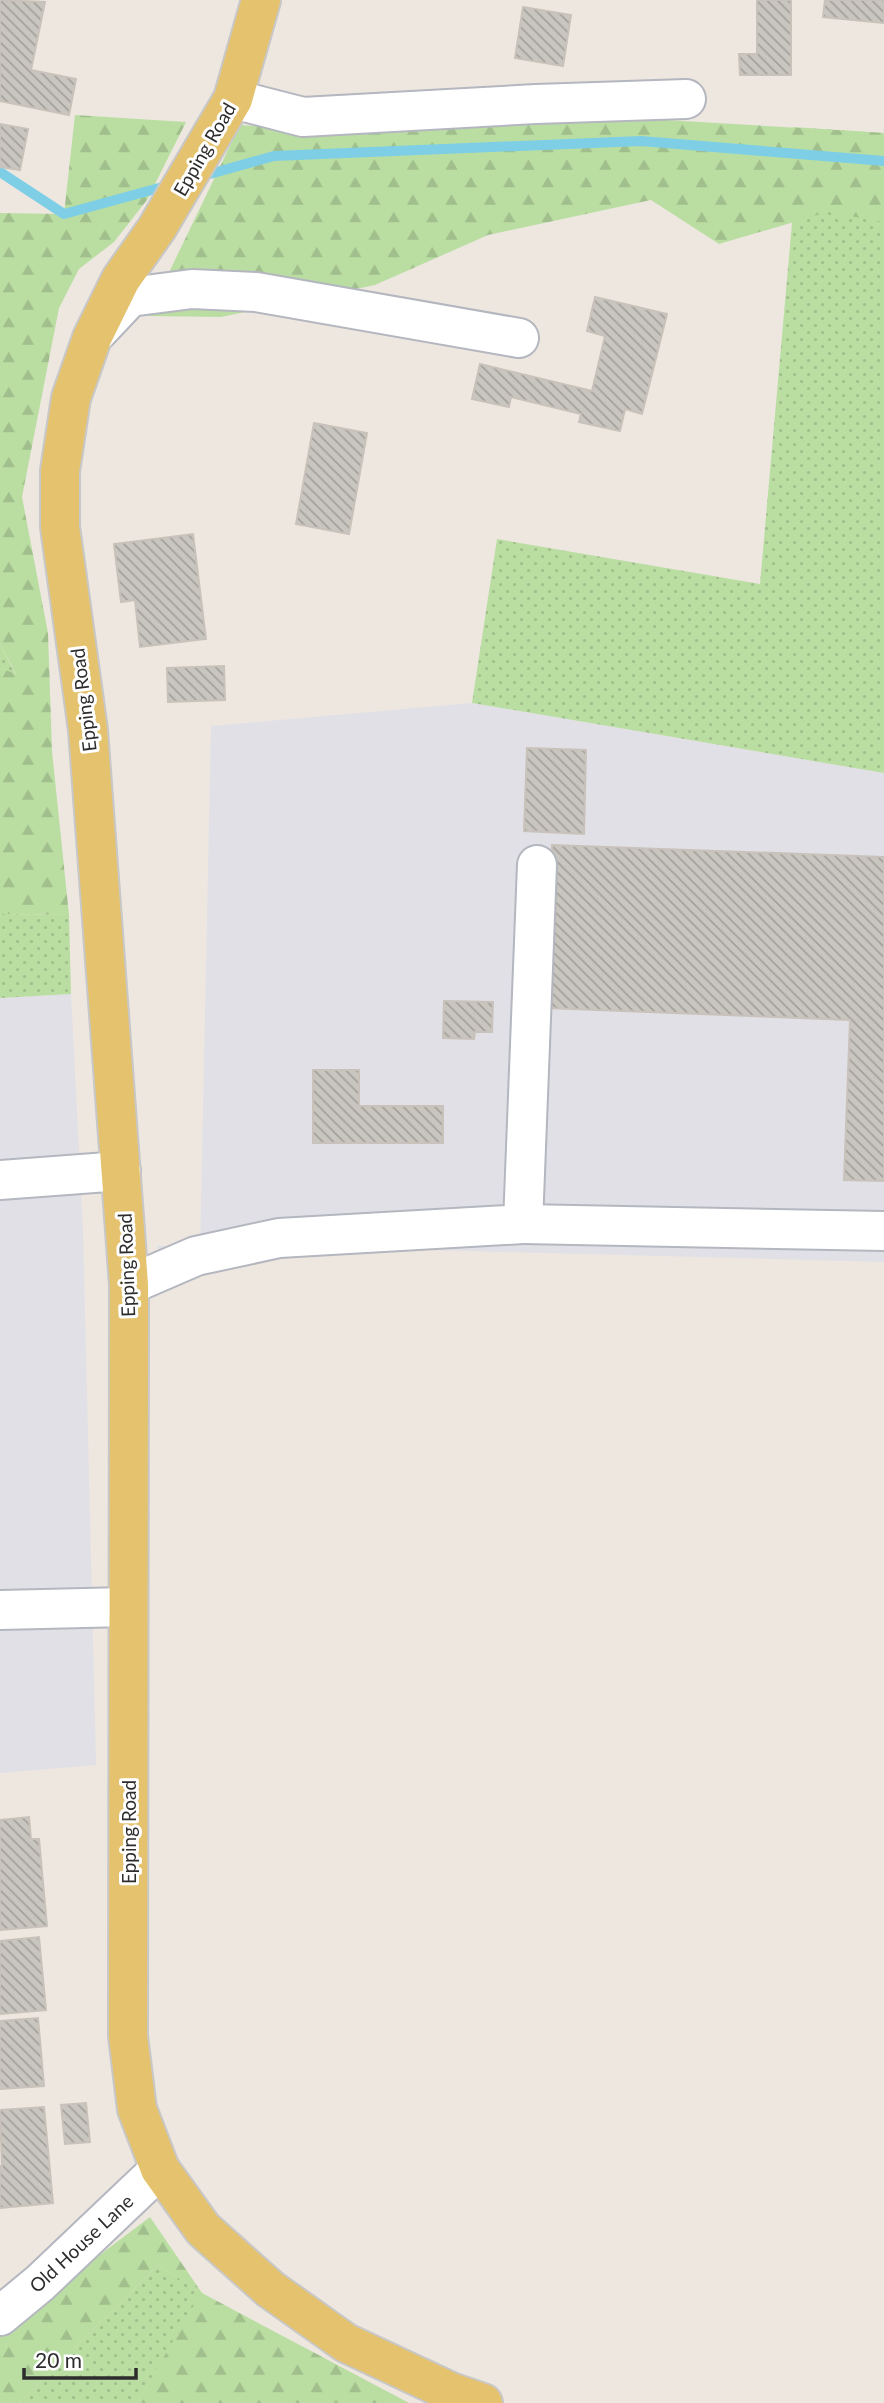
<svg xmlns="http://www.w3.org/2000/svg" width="884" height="2403" viewBox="0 0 884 2403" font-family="Lato,sans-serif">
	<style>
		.industrial { fill: #e1e0e6 }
		.grass { fill: url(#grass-dots) }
		.forest { fill: url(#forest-firs) }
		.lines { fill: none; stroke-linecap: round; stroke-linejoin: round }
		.stream { stroke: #7ecfe5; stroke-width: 10 }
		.building { fill: url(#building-back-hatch); stroke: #c8c2ba; stroke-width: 2 }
		.minor-casing { stroke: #b4b7bf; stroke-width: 42 }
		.major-casing { stroke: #c8c8c8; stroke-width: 42 }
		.minor { stroke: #fff; stroke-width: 38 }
		.major { stroke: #e5c26d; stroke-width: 38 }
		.labels { text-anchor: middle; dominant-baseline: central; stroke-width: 6; stroke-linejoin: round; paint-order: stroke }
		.street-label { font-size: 19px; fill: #2d2d2d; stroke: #fff }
	</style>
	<defs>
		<pattern id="grass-dots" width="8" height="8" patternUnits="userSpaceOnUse" patternTransform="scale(1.75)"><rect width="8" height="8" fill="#badea2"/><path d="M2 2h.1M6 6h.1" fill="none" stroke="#a0bf8c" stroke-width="1.8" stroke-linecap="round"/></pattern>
		<pattern id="forest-firs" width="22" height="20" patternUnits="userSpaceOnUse" patternTransform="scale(1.75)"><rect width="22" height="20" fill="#badea2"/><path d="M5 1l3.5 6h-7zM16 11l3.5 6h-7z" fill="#a0bf8c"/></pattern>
		<pattern id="building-back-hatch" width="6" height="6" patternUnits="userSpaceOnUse" patternTransform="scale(1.75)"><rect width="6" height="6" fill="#c9c5bf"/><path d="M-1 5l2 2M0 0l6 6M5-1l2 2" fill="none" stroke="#a4a09c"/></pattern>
	</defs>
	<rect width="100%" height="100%" fill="#ede7e0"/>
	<g class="industrial">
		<path d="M 472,703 L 884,773 L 884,1262 L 314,1247 L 164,1279 L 157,1245 L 200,1252 L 211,726 Z"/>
		<path d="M 71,994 L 83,1232 L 96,1765 L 0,1773 L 0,998 Z"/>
	</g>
	<g class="grass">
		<path d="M 793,127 L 884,133 L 884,773 L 472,703 L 497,539 L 760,584 L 792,223 Z"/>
		<path d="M 0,644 L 16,675 L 0,668 Z"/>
		<path d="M 0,914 L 69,915 L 71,994 L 0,998 Z"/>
		<path d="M 158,2265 L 202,2293 L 137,2403 L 19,2403 Z"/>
	</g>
	<g class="forest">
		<path d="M 75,115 L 186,122 L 147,200 L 114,242 L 79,269 L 59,308 L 22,497 L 48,633 L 52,751 L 69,915 L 0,914 L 0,668 L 16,674 L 0,644 L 0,213 L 64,214 Z"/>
		<path d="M 581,115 L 884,133 L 884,222 L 828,212 L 719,244 L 651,200 L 488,235 L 375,285 L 221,317 L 148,316 L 240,125 L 367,132 Z"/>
		<path d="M 150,2217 L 202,2293 L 409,2403 L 137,2403 L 201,2293 L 158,2265 L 19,2403 L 0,2403 L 0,2330 Z"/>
	</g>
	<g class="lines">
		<g class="stream">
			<path d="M 0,172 L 64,214 L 170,185"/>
			<path d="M 199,177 L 274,156 L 641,141 L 884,161"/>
		</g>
	</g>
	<g class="building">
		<path d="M 0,0 L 45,2 L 31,70 L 76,79 L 69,115 L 0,101 Z"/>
		<path d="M 757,0 L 791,0 L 791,75 L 740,75 L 739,54 L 757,54 Z"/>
		<path d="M 825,0 L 884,0 L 884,23 L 823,17 Z"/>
		<path d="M 523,7 L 571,15 L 563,66 L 515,58 Z"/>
		<path d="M 0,124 L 28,129 L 20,170 L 0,167 Z"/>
		<path d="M 595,297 L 667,314 L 642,414 L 625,409 L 620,431 L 579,422 L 581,414 L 511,397 L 509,407 L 472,399 L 480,364 L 592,391 L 605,336 L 587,331 Z"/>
		<path d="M 314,423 L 367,433 L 349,534 L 296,524 Z"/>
		<path d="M 193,534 L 206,639 L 140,647 L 135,600 L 121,602 L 114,544 Z"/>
		<path d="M 224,666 L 225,700 L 168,702 L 167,668 Z"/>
		<path d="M 527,748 L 586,750 L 584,834 L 524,831 Z"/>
		<path d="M 552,845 L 884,857 L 884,1181 L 844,1180 L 850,1020 L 547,1008 Z"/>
		<path d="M 444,1001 L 493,1002 L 492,1032 L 475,1032 L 474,1039 L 443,1038 Z"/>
		<path d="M 313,1070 L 359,1070 L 359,1106 L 443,1106 L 443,1143 L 313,1143 Z"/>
		<path d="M 29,1817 L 31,1839 L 39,1839 L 47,1926 L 0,1930 L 0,1820 Z"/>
		<path d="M 39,1937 L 46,2010 L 0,2014 L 0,1941 Z"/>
		<path d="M 38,2018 L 44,2086 L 0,2089 L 0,2021 Z"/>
		<path d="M 86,2103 L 90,2142 L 65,2144 L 61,2105 Z"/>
		<path d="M 44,2107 L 53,2203 L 0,2208 L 0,2166 L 2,2166 L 0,2110 Z"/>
	</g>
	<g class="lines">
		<defs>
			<g id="minor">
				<path d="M 233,99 L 303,117 L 536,104 L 686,99"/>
				<path d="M 98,331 L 130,297 L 192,289 L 256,292 L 519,338"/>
				<path d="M 0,1180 L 121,1171"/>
				<path d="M 523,1224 L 884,1231"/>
				<path d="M 129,1285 L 196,1256 L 279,1238 L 523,1224 L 537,865"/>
				<path d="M 0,1610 L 127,1607"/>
				<path d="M 0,2316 L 40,2283 L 160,2169"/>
			</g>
			<path id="major" d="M 261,0 L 233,99 L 157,228 L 121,279 L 92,338 L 71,398 L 60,471 L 60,527 L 88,730 L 129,1285 L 128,2036 L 137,2109 L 160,2169 L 203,2229 L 270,2289 L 346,2343 L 451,2392 L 483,2403"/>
		</defs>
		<use href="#minor" class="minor-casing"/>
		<use href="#major" class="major-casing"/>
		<use href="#minor" class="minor"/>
		<use href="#major" class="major"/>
	</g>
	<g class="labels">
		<g class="street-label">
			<text transform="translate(204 149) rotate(-60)">Epping Road</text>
			<text transform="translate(83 700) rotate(-97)">Epping Road</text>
			<text transform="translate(126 1265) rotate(-92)">Epping Road</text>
			<text transform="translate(128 1832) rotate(-90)">Epping Road</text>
			<text transform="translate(81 2243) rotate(-43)">Old House Lane</text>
		</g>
	</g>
	<path d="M24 2368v10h112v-10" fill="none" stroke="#2d2d2d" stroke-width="3.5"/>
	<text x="35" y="2368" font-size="21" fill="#2d2d2d" stroke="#ffffff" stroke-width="5" paint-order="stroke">20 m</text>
</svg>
